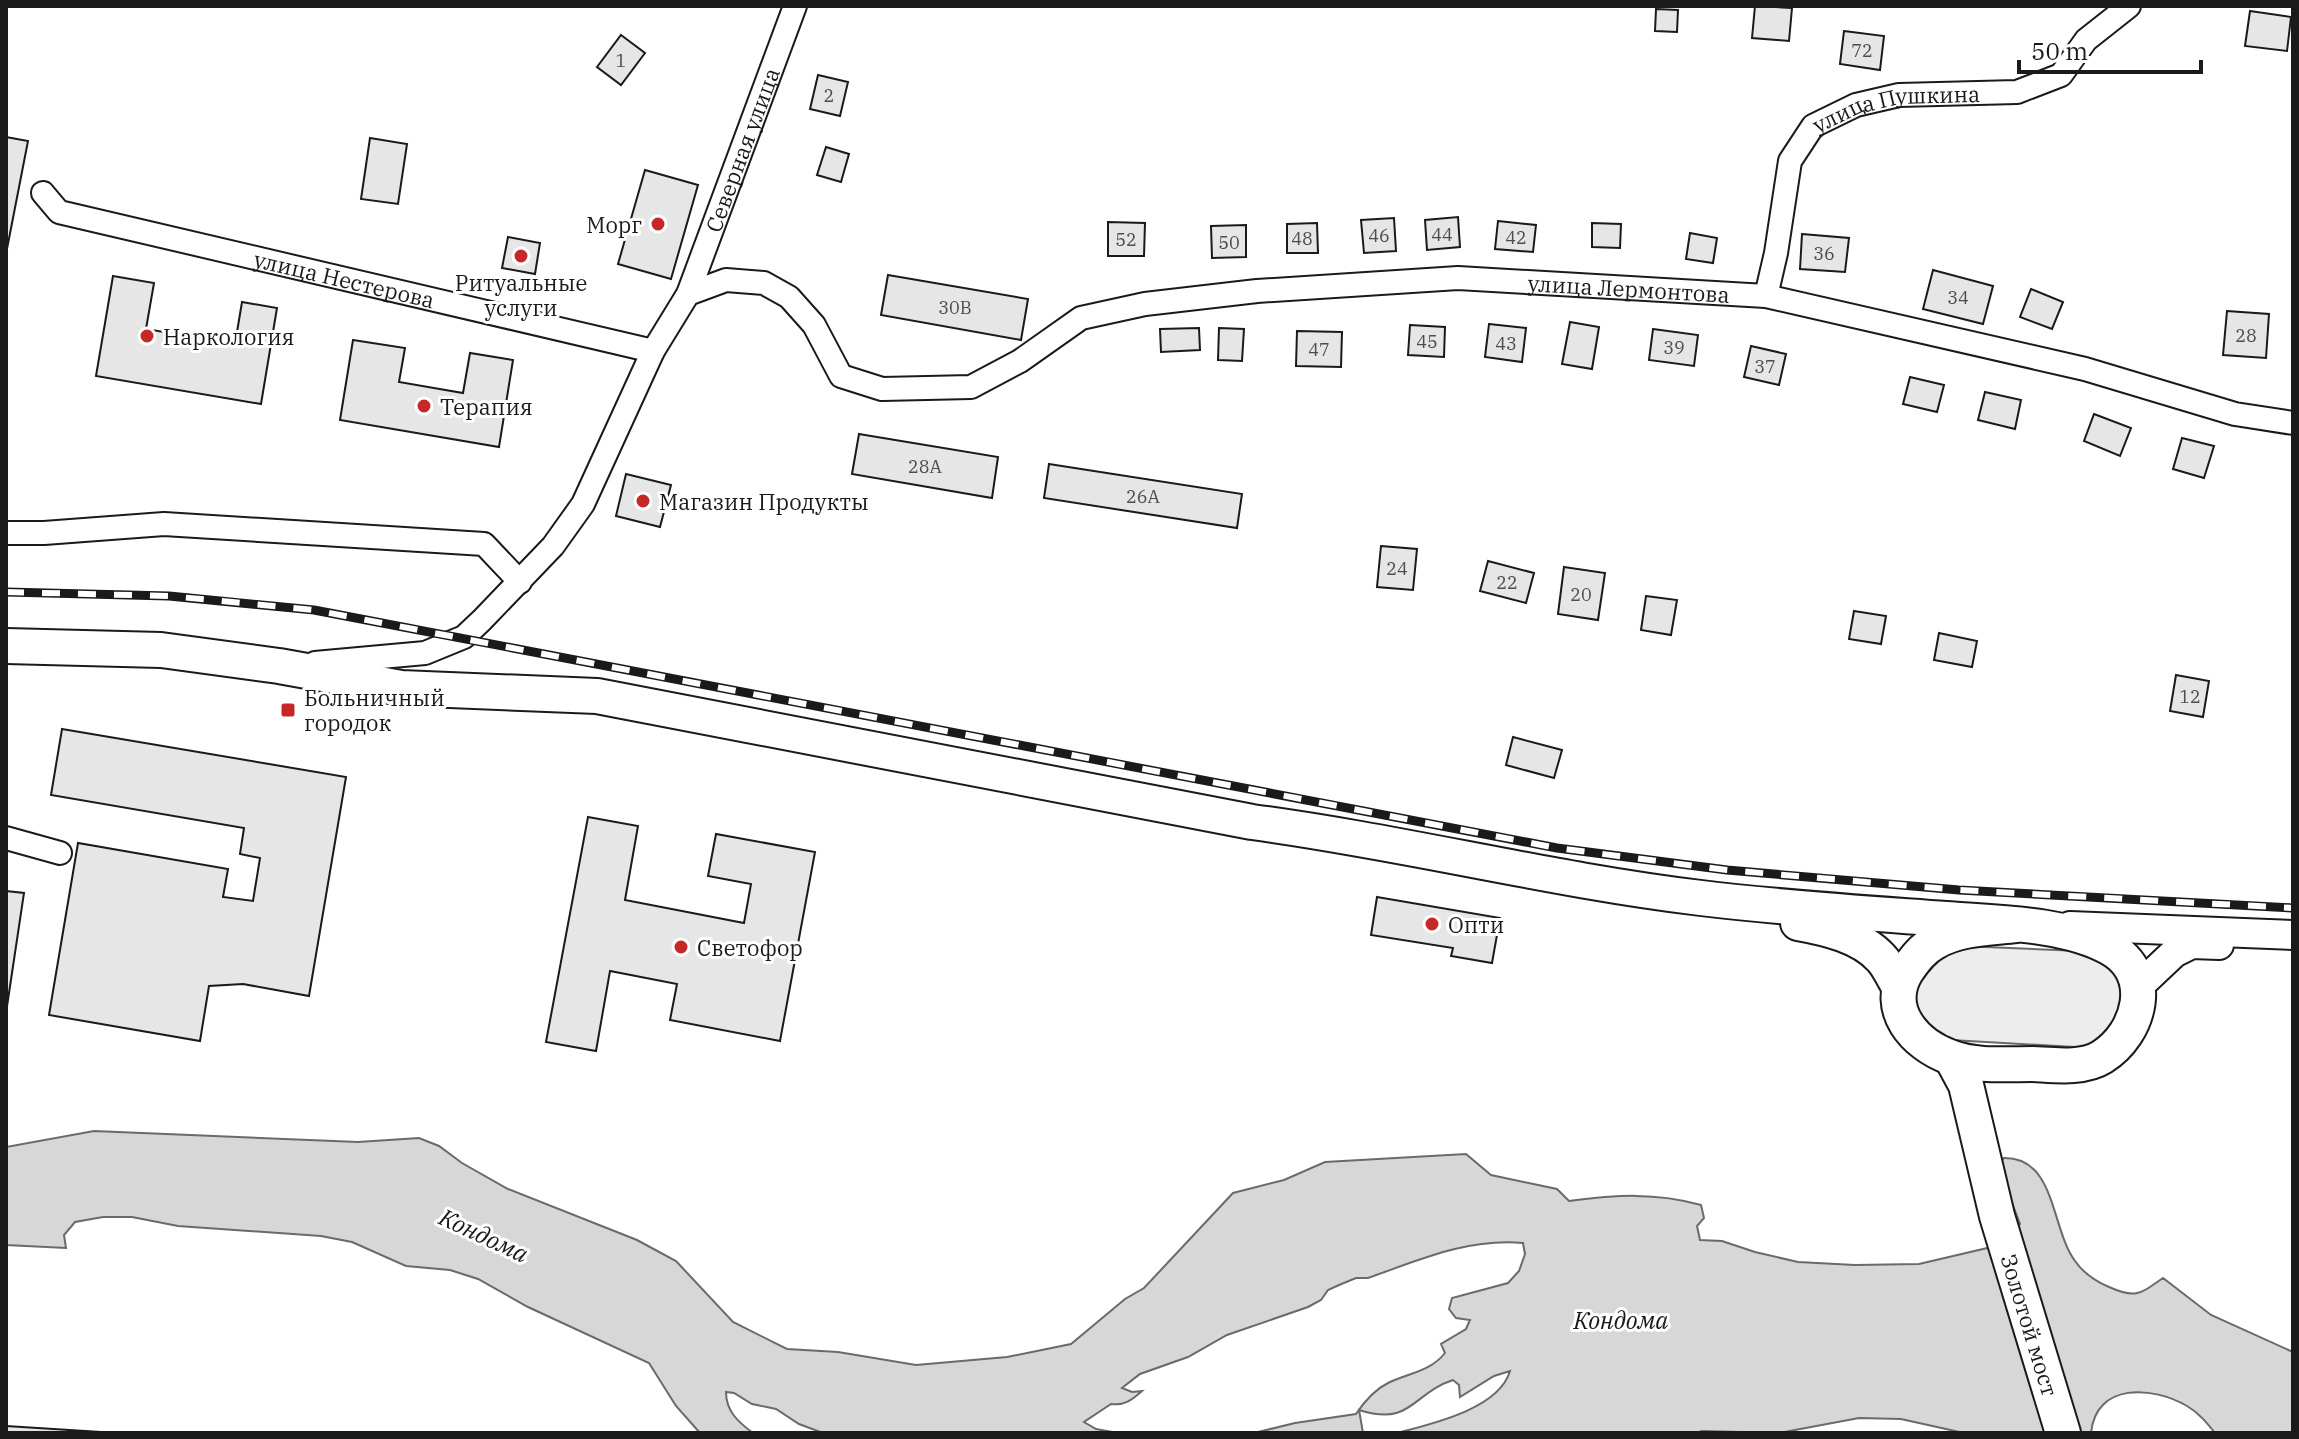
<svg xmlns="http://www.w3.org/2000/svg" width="2299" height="1439" viewBox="0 0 2299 1439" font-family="'IBM Plex Serif',serif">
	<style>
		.built { fill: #ededed; stroke: #6a6a6a; stroke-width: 2 }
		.water { fill: #d7d7d7; stroke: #6a6a6a; stroke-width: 2 }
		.building { fill: #e6e6e6; stroke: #1a1a1a; stroke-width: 2 }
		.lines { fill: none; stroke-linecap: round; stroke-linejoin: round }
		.minor-casing { stroke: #1a1a1a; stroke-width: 26 }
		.tertiary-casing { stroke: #1a1a1a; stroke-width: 32 }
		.primary-casing { stroke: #1a1a1a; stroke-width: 38 }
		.minor { stroke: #fff; stroke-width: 22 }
		.tertiary { stroke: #fff; stroke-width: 28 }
		.primary { stroke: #fff; stroke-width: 34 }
		.rail-casing { stroke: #1a1a1a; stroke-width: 9 }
		.rail { stroke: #fff; stroke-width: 6; stroke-dasharray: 18; stroke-linecap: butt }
		.poi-dot { fill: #c62828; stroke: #fff; stroke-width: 3 }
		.labels { text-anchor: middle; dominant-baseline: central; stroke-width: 6; stroke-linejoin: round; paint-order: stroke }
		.number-label { font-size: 18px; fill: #4d4d4d }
		.street-label { font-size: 22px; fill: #1a1a1a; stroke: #fff }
		.poi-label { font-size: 22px; fill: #1a1a1a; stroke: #fff; text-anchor: start }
		.water-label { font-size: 24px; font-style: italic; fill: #1a1a1a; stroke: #fff }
	</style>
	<rect width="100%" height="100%" fill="#fff"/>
	<path class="built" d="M 1961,946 L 2080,951 L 2103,960 L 2119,980 L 2123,1005 L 2112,1031 L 2092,1048 L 1951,1040 L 1927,1026 L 1917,1010 L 1914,990 L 1919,972 Z"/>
	<path class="water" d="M 94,1131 L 358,1142 L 419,1138 L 439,1146 L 462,1163 L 508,1189 L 637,1240 L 676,1261 L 733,1322 L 787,1349 L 838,1352 L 916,1365 L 1007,1357 L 1071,1344 L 1125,1299 L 1144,1288 L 1233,1193 L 1284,1180 L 1325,1162 L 1466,1154 L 1491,1175 L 1557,1189 L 1569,1201 C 1615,1195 1656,1192 1701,1205 L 1704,1218 L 1697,1226 L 1700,1240 L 1722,1241 L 1755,1252 L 1798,1262 L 1855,1265 L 1919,1264 L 2000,1245 L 2020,1224 L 1998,1166 L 2004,1158 C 2056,1157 2051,1229 2075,1261 C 2084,1274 2095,1281 2109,1287 C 2136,1299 2140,1294 2163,1278 L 2211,1315 L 2293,1352 L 2293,1433 L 2215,1433 C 2207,1423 2199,1413 2187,1406 C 2153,1386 2096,1382 2091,1433 L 1964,1433 L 1901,1419 L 1859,1418 L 1779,1433 L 1702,1431 L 1696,1433 L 1397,1433 C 1431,1424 1499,1409 1510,1371 L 1494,1376 L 1460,1397 L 1459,1385 L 1453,1380 C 1412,1393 1412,1427 1359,1410 L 1363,1433 L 1254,1433 L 1295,1423 L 1356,1414 C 1364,1402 1374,1390 1388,1383 C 1408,1373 1430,1372 1445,1353 L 1441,1344 L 1466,1329 L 1470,1320 L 1456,1318 L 1449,1309 L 1452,1298 L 1508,1283 L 1519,1271 L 1525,1254 L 1523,1243 C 1468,1238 1419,1260 1368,1278 L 1356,1278 L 1339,1285 L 1328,1290 L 1321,1300 L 1308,1307 L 1227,1335 L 1188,1357 L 1140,1374 L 1122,1388 L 1132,1392 L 1142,1391 C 1132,1400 1124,1406 1111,1404 L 1084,1422 L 1096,1429 L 1118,1433 L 823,1433 L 799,1424 L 776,1409 L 752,1404 L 734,1393 L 726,1392 C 726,1411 738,1422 753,1433 L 700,1433 L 676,1406 L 649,1363 L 528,1307 L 478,1279 L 450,1270 L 406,1266 L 352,1242 L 321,1236 L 178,1226 L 132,1217 L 103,1217 L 75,1222 L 64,1235 L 66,1248 L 6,1245 L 6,1147 Z"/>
	<g class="building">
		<path d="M 1755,6 L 1792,8 L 1789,41 L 1752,38 Z"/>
		<path d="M 1656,9 L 1678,10 L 1677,32 L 1655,31 Z"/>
		<path d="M 2250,11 L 2291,17 L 2287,51 L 2245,46 Z"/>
		<path d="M 1844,31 L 1884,36 L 1880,70 L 1840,64 Z"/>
		<path d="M 621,35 L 645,53 L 621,85 L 597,67 Z"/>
		<path d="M 818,75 L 848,82 L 840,116 L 810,109 Z"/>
		<path d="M 6,137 L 28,141 L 6,254 Z"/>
		<path d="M 370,138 L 407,144 L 398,204 L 361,199 Z"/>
		<path d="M 826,147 L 849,154 L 841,182 L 817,175 Z"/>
		<path d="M 645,170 L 698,185 L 671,279 L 618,264 Z"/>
		<path d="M 1458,217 L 1460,247 L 1427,250 L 1425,220 Z"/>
		<path d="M 1394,218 L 1396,251 L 1364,253 L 1361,220 Z"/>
		<path d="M 1498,221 L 1536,225 L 1533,252 L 1495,249 Z"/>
		<path d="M 1108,222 L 1145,223 L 1144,256 L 1108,256 Z"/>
		<path d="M 1317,223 L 1318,253 L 1287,253 L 1287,224 Z"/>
		<path d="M 1592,223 L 1621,224 L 1620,248 L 1592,247 Z"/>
		<path d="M 1246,225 L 1246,257 L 1212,258 L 1211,226 Z"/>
		<path d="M 1690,233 L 1717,238 L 1713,263 L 1686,259 Z"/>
		<path d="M 1802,234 L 1849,238 L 1845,272 L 1800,269 Z"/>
		<path d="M 508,237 L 540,243 L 535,274 L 502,268 Z"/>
		<path d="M 1933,270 L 1993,286 L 1983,324 L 1923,309 Z"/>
		<path d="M 888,275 L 1028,299 L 1021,340 L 881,315 Z"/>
		<path d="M 113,276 L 154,283 L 146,329 L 235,344 L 242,302 L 277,308 L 261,404 L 96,376 Z"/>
		<path d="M 2031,289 L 2063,302 L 2052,329 L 2020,317 Z"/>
		<path d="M 2227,311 L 2269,314 L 2266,358 L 2223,355 Z"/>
		<path d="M 1570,322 L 1599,327 L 1592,369 L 1562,364 Z"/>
		<path d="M 1489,324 L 1526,328 L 1522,362 L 1485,357 Z"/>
		<path d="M 1410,325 L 1445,327 L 1444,357 L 1408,355 Z"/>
		<path d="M 1199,328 L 1200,350 L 1161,352 L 1160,329 Z"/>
		<path d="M 1219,328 L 1244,329 L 1242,361 L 1218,360 Z"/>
		<path d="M 1653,329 L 1698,335 L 1694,366 L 1649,360 Z"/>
		<path d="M 1297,331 L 1342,332 L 1341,367 L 1296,366 Z"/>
		<path d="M 353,340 L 405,348 L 399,382 L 463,393 L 470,353 L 513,360 L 499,447 L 340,420 Z"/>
		<path d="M 1751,346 L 1786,354 L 1779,385 L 1744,377 Z"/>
		<path d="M 1910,377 L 1944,385 L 1937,412 L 1903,404 Z"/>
		<path d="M 1985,392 L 2021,400 L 2015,429 L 1978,420 Z"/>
		<path d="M 2094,414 L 2131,428 L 2120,456 L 2084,441 Z"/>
		<path d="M 859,434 L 998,457 L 992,498 L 852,474 Z"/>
		<path d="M 2182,438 L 2214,446 L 2204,478 L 2173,469 Z"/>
		<path d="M 1049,464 L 1242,494 L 1237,528 L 1044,498 Z"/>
		<path d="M 626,474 L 671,485 L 660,527 L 616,516 Z"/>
		<path d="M 1381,546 L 1417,549 L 1413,590 L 1377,587 Z"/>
		<path d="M 1488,561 L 1534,573 L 1526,603 L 1480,591 Z"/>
		<path d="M 1564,567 L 1605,573 L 1598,620 L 1558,614 Z"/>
		<path d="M 1646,596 L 1677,600 L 1671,635 L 1641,630 Z"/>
		<path d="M 1854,611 L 1886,616 L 1881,644 L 1849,639 Z"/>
		<path d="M 1939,633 L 1977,641 L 1972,667 L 1934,660 Z"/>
		<path d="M 2176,675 L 2209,681 L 2203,717 L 2170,711 Z"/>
		<path d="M 62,729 L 346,777 L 309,996 L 243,984 L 209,986 L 200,1041 L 49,1015 L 78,843 L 228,869 L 223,897 L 253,901 L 260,858 L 240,854 L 244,828 L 51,795 Z"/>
		<path d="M 1513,737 L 1562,750 L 1554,778 L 1506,765 Z"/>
		<path d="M 588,817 L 638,826 L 625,900 L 744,923 L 751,884 L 708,876 L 716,834 L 815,852 L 780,1041 L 670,1020 L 677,984 L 610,971 L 596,1051 L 546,1042 Z"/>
		<path d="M 6,891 L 24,893 L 6,1013 Z"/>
		<path d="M 1377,897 L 1500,918 L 1492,963 L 1451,956 L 1453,948 L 1371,935 Z"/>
		<path d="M 6,1426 L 117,1433 L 6,1433 Z"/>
	</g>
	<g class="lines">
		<defs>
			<g id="minor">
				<path id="s1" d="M 43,193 L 59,212 L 653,351"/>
				<path id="s2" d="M 688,294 L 795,6"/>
				<path id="s3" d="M 1766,296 L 1776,253 L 1790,161 L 1813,126 L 1856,105 L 1899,95 L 2017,92 L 2061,75 L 2086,40 L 2129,6"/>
				<path d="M 6,533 L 44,533 L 164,524 L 484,544 L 520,582"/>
				<path id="s4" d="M 315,663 L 425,653 L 464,637 L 482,620 L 553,546 L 583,504 L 653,351 L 688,294 L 726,280 L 764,283 L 789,297 L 814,325 L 841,376 L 882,389 L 971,387 L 1020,361 L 1081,318 L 1145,304 L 1257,291 L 1458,278 L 1766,296 L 2085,369 L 2235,414 L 2293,423"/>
				<path d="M 6,838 L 60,853"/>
			</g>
			<g id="tertiary">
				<path d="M 2070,926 L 2293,935"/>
				<path d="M 2139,986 L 2174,953 L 2192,944 L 2219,945"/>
			</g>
			<g id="primary">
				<path d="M 6,646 L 161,650 L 279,666 L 401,688 L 597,696 L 1252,822 C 1403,842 1551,880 1701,898 C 1783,908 1864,913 1946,919 C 1996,923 2066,923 2110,948 C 2156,974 2140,1033 2102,1057 C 2083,1069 2054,1065 2033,1064 C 2007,1064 1975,1067 1950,1057 C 1914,1044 1884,1009 1906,972 C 1914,960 1922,949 1935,942 C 1959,928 1989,928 2016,925"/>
				<path d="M 1798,923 C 1826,928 1861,936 1881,958 C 1888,965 1893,977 1898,985"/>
				<path id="s5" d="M 1952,1059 L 1966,1085 L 1997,1216 L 2063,1433"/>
			</g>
		</defs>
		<use href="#minor" class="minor-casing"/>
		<use href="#tertiary" class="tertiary-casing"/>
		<use href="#primary" class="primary-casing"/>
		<use href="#minor" class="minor"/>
		<use href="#tertiary" class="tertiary"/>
		<use href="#primary" class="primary"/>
		<defs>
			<path id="rail" d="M 6,592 L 169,596 L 314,610 L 1557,848 L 1727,870 L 1959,890 L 2293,908"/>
		</defs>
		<use href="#rail" class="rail-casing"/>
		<use href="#rail" class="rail"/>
	</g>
	<g class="poi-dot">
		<circle cx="658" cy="224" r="8"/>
		<circle cx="521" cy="256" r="8"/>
		<circle cx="147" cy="336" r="8"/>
		<circle cx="424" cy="406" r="8"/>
		<circle cx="643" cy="501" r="8"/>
		<rect x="280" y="702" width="16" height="16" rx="4"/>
		<circle cx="1432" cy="924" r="8"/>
		<circle cx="681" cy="947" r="8"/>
	</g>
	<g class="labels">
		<g class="number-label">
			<text x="1862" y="50">72</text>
			<text x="621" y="60">1</text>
			<text x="829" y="95">2</text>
			<text x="1442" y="234">44</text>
			<text x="1379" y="235">46</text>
			<text x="1516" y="237">42</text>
			<text x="1302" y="238">48</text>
			<text x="1126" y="239">52</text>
			<text x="1229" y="242">50</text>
			<text x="1824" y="253">36</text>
			<text x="1958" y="297">34</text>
			<text x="955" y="307">30В</text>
			<text x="2246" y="335">28</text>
			<text x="1427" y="341">45</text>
			<text x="1506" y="343">43</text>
			<text x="1674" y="347">39</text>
			<text x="1319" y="349">47</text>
			<text x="1765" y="366">37</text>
			<text x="925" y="466">28А</text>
			<text x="1143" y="496">26А</text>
			<text x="1397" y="568">24</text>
			<text x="1507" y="582">22</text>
			<text x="1581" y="594">20</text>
			<text x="2190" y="696">12</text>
		</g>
		<g class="street-label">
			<text stroke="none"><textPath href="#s3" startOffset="266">улица Пушкина</textPath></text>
			<text stroke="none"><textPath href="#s2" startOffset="154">Северная улица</textPath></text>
			<text stroke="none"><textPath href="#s1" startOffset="318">улица Нестерова</textPath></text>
			<text stroke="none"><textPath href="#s4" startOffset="1582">улица Лермонтова</textPath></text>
			<text stroke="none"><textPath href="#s5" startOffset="278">Золотой мост</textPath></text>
		</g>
		<g class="poi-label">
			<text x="642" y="224" text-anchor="end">Морг</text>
			<text x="521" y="282" text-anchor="middle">Ритуальные<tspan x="521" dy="25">услуги</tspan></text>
			<text x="163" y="336">Наркология</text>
			<text x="440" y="406">Терапия</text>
			<text x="659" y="501">Магазин Продукты</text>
			<text x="304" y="697">Больничный<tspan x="304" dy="25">городок</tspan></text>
			<text x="1448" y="924">Опти</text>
			<text x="697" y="947">Светофор</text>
		</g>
		<g class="water-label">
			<text transform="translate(484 1235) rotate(25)">Кондома</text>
			<text x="1621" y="1320">Кондома</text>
		</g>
	</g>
	<rect width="2299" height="1439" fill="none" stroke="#1a1a1a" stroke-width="16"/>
	<path d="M2019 60v12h182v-12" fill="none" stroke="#1a1a1a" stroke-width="4"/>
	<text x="2031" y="60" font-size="24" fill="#1a1a1a" stroke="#ffffff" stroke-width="6" paint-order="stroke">50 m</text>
</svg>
